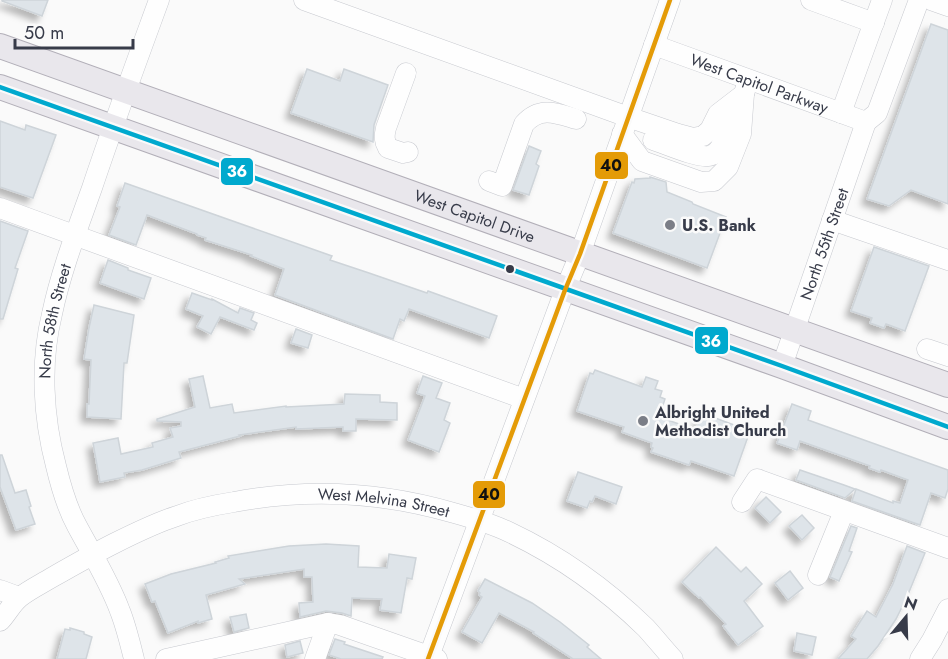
<svg xmlns="http://www.w3.org/2000/svg" width="948" height="659" viewBox="0 0 948 659" font-family="Jost,sans-serif">
	<style>
		.building { fill: #dee4e9; stroke: #ced4d9; stroke-width: 1.5; filter: url(#shadow) }
		.lines { fill: none; stroke-linecap: round; stroke-linejoin: round }
		.minor-casing { stroke: #c7c9cf; stroke-width: 21 }
		.major-casing { stroke: #b2afb8; stroke-width: 26 }
		.minor { stroke: #fefefe; stroke-width: 20 }
		.major { stroke: #e9e7ec; stroke-width: 24 }
		.bus-1-casing { stroke: #fafafa; stroke-width: 9 }
		.bus-2-casing { stroke: #fafafa; stroke-width: 9 }
		.bus-1 { stroke: #00a9ce; stroke-width: 4.5 }
		.bus-2 { stroke: #e49b07; stroke-width: 4.5 }
		.poi-dot { fill: #7b7e87; stroke: #fafafa; stroke-width: 2 }
		.bus-dot { fill: #373b49; stroke: #fafafa; stroke-width: 2 }
		.labels { text-anchor: middle; dominant-baseline: central; stroke-width: 5; stroke-linejoin: round; paint-order: stroke }
		.street-label { font-size: 16px; fill: #373b49; stroke: #fafafa }
		.poi-label { font-size: 16px; font-weight: bold; fill: #373b49; stroke: #fafafa; text-anchor: start }
		.line-badge { stroke: #fafafa; stroke-width: 2 }
		.badge-label { font-size: 16px; text-anchor: middle; font-weight: bold; fill: #fff }
		.pale-badge-label { font-size: 16px; text-anchor: middle; font-weight: bold; fill: #111 }
	</style>
	<defs>
		<filter id="shadow"><feDropShadow dx="-5.5" dy="5.5" stdDeviation="3" flood-color="#0004"/></filter>
	</defs>
	<rect width="100%" height="100%" fill="#fafafa"/>
	<g class="building">
		<path d="M 2,0 L 48,0 L 42,16 L 2,1 Z"/>
		<path d="M 931,24 L 948,30 L 948,204 L 911,190 L 889,206 L 867,199 Z"/>
		<path d="M 307,69 L 340,81 L 344,69 L 388,85 L 374,125 L 373,142 L 291,113 Z"/>
		<path d="M 0,121 L 25,130 L 26,125 L 56,135 L 33,198 L 0,187 Z"/>
		<path d="M 529,146 L 541,151 L 536,164 L 539,166 L 529,195 L 513,190 Z"/>
		<path d="M 650,177 L 666,182 L 667,192 L 692,202 L 693,204 L 726,217 L 707,268 L 613,233 L 632,182 L 634,183 L 635,179 L 650,178 Z"/>
		<path d="M 125,183 L 332,256 L 330,260 L 369,273 L 427,293 L 428,291 L 497,316 L 489,338 L 409,309 L 404,321 L 400,319 L 393,339 L 275,295 L 284,269 L 251,256 L 252,255 L 205,240 L 206,238 L 197,235 L 197,234 L 147,215 L 136,245 L 109,235 L 120,207 L 117,206 Z"/>
		<path d="M 0,221 L 28,231 L 15,268 L 18,269 L 3,319 L 0,319 Z"/>
		<path d="M 874,247 L 929,266 L 905,331 L 886,324 L 884,328 L 870,323 L 872,318 L 851,311 Z"/>
		<path d="M 108,260 L 128,268 L 128,270 L 151,278 L 144,299 L 100,283 Z"/>
		<path d="M 192,293 L 212,300 L 212,299 L 238,313 L 240,308 L 254,313 L 251,320 L 257,323 L 254,330 L 220,317 L 211,334 L 197,327 L 203,316 L 186,309 Z"/>
		<path d="M 94,305 L 134,315 L 127,363 L 124,363 L 121,419 L 87,417 L 87,404 L 89,404 L 91,360 L 84,359 L 89,328 Z"/>
		<path d="M 296,329 L 312,335 L 308,348 L 291,343 Z"/>
		<path d="M 595,370 L 642,387 L 646,377 L 658,381 L 655,389 L 662,391 L 660,397 L 665,399 L 659,417 L 696,430 L 702,413 L 750,431 L 734,476 L 691,461 L 689,465 L 651,452 L 653,448 L 651,447 L 652,443 L 622,432 L 624,427 L 577,411 L 590,373 L 593,374 Z"/>
		<path d="M 203,376 L 210,408 L 232,404 L 234,413 L 286,406 L 286,407 L 344,404 L 345,394 L 380,395 L 380,402 L 397,403 L 397,420 L 356,419 L 356,431 L 343,431 L 343,427 L 296,429 L 296,427 L 239,435 L 240,436 L 179,452 L 181,458 L 142,470 L 124,473 L 125,477 L 100,482 L 93,443 L 118,438 L 121,454 L 153,447 L 152,443 L 173,437 L 170,428 L 181,426 L 181,422 L 157,421 L 157,419 L 195,407 L 189,379 Z"/>
		<path d="M 423,376 L 442,383 L 436,398 L 450,403 L 444,420 L 450,423 L 439,452 L 408,440 L 425,396 L 417,393 Z"/>
		<path d="M 792,404 L 811,411 L 808,420 L 948,470 L 948,489 L 945,498 L 931,493 L 920,525 L 852,501 L 856,489 L 893,503 L 893,501 L 900,503 L 908,480 L 881,470 L 880,472 L 869,468 L 870,466 L 800,441 L 797,450 L 777,443 Z"/>
		<path d="M 0,455 L 2,455 L 15,493 L 26,490 L 31,506 L 29,507 L 35,524 L 16,530 L 0,487 Z"/>
		<path d="M 800,470 L 844,485 L 855,489 L 845,498 L 796,480 Z"/>
		<path d="M 578,472 L 622,487 L 616,504 L 595,496 L 592,502 L 590,501 L 587,508 L 567,501 Z"/>
		<path d="M 766,497 L 781,512 L 770,523 L 755,508 Z"/>
		<path d="M 802,515 L 814,528 L 802,540 L 789,526 Z"/>
		<path d="M 851,526 L 857,528 L 849,551 L 852,552 L 839,581 L 830,577 Z"/>
		<path d="M 326,544 L 359,546 L 358,567 L 387,568 L 389,554 L 416,558 L 412,579 L 407,578 L 401,613 L 380,610 L 382,599 L 352,598 L 351,616 L 342,613 L 326,611 L 300,617 L 299,603 L 313,602 L 312,577 L 304,577 L 304,569 L 239,579 L 245,584 L 206,595 L 212,619 L 198,623 L 198,621 L 168,633 L 155,601 L 152,602 L 145,584 L 171,574 L 216,563 L 215,562 L 229,558 L 228,556 L 289,546 Z"/>
		<path d="M 907,546 L 925,553 L 907,597 L 896,619 L 878,646 L 867,659 L 838,659 L 856,639 L 851,636 L 867,611 L 876,617 L 893,584 Z"/>
		<path d="M 716,547 L 741,572 L 746,567 L 762,584 L 744,601 L 763,626 L 738,645 L 723,626 L 726,624 L 700,597 L 699,598 L 682,582 Z"/>
		<path d="M 790,571 L 803,588 L 788,600 L 775,583 Z"/>
		<path d="M 485,579 L 532,603 L 560,622 L 589,645 L 587,647 L 601,659 L 573,659 L 533,633 L 534,632 L 499,613 L 482,643 L 462,632 L 482,597 L 479,595 L 480,593 L 478,591 Z"/>
		<path d="M 246,614 L 249,628 L 234,632 L 230,617 Z"/>
		<path d="M 70,628 L 84,632 L 84,634 L 92,637 L 86,659 L 57,659 L 65,629 L 70,630 Z"/>
		<path d="M 797,633 L 816,637 L 812,655 L 794,651 Z"/>
		<path d="M 335,639 L 345,642 L 344,644 L 383,657 L 382,659 L 341,659 L 329,655 Z"/>
		<path d="M 300,641 L 303,653 L 287,657 L 285,645 Z"/>
	</g>
	<g class="lines">
		<defs>
			<g id="minor">
				<path d="M 304,0 L 628,117 L 678,134 L 693,138 L 703,136 L 710,130 L 718,114 L 744,94"/>
				<path d="M 811,0 L 874,23"/>
				<path d="M 931,0 L 948,6"/>
				<path id="s1" d="M 654,45 L 866,122"/>
				<path d="M 406,73 L 386,128 C 384,136 384,141 388,148 L 403,153 L 408,152"/>
				<path d="M 841,113 L 882,0"/>
				<path d="M 866,122 L 877,113 L 919,0"/>
				<path d="M 622,134 L 642,161 L 701,182 L 714,181 L 728,167 L 741,134 L 744,94 L 746,87"/>
				<path d="M 653,140 C 666,144 697,158 709,156 C 714,155 717,153 720,148 L 739,105"/>
				<path d="M 489,181 L 502,186 L 524,124 C 540,106 556,113 576,119"/>
				<path d="M 0,208 L 524,399"/>
				<path d="M 832,220 L 948,260"/>
				<path d="M 927,349 L 948,356"/>
				<path id="s2" d="M 782,366 L 866,122"/>
				<path d="M 742,502 L 757,479 L 948,548"/>
				<path d="M 818,575 L 844,511"/>
				<path d="M 0,590 L 19,597"/>
				<path id="s3" d="M 0,621 C 7,614 12,603 20,597 C 29,590 41,584 51,578 C 72,566 93,554 115,543 C 135,533 155,523 177,516 C 195,509 215,505 234,502 C 308,488 382,492 454,513 C 472,518 492,524 509,532 C 560,556 606,589 646,628 C 655,638 664,649 673,659"/>
				<path id="s4" d="M 134,659 C 130,643 126,626 120,611 C 109,581 92,554 77,526 C 67,508 61,487 56,466 C 43,417 40,363 52,314 C 61,271 77,230 92,188 C 113,125 136,63 159,0"/>
				<path d="M 166,659 L 328,623 L 340,625 L 437,659"/>
				<path d="M 315,659 L 328,623"/>
				<path d="M 428,659 L 565,290 L 580,254 L 670,0"/>
				<path d="M 920,659 L 932,640 L 948,609"/>
			</g>
			<g id="major">
				<path id="s5" d="M 0,46 L 948,385"/>
				<path d="M 0,87 L 782,366 L 948,427"/>
			</g>
		</defs>
		<use href="#minor" class="minor-casing"/>
		<use href="#major" class="major-casing"/>
		<use href="#minor" class="minor"/>
		<use href="#major" class="major"/>
		<defs>
			<path id="bus-1" d="M 0,87 L 782,366 L 948,427"/>
			<path id="bus-2" d="M 428,659 L 565,290 L 580,254 L 670,0"/>
		</defs>
		<use href="#bus-1" class="bus-1-casing"/>
		<use href="#bus-2" class="bus-2-casing"/>
		<use href="#bus-1" class="bus-1"/>
		<use href="#bus-2" class="bus-2"/>
	</g>
	<g class="poi-dot">
		<circle cx="670" cy="225" r="6"/>
		<circle cx="643" cy="421" r="6"/>
	</g>
	<circle class="bus-dot" cx="510" cy="269" r="5"/>
	<g class="labels">
		<g class="street-label">
			<text stroke="none"><textPath href="#s1" startOffset="112">West Capitol Parkway</textPath></text>
			<text stroke="none"><textPath href="#s5" startOffset="504">West Capitol Drive</textPath></text>
			<text stroke="none"><textPath href="#s2" startOffset="129">North 55th Street</textPath></text>
			<text stroke="none"><textPath href="#s4" startOffset="356">North 58th Street</textPath></text>
			<text stroke="none"><textPath href="#s3" startOffset="418">West Melvina Street</textPath></text>
		</g>
		<g class="poi-label">
			<text x="682" y="225">U.S. Bank</text>
			<text x="655" y="412">Albright United<tspan x="655" dy="18">Methodist Church</tspan></text>
		</g>
	</g>
	<g class="line-badge">
		<rect x="594" y="151" width="35" height="29" rx="6" fill="#e49b07"/>
		<rect x="220" y="157" width="34" height="29" rx="6" fill="#00a9ce"/>
		<rect x="694" y="326" width="35" height="29" rx="6" fill="#00a9ce"/>
		<rect x="472" y="480" width="34" height="29" rx="6" fill="#e49b07"/>
	</g>
	<g class="badge-label">
		<text x="237" y="177">36</text>
		<text x="711" y="347">36</text>
	</g>
	<g class="pale-badge-label">
		<text x="611" y="171">40</text>
		<text x="489" y="500">40</text>
	</g>
	<g transform="translate(906 617) rotate(19)" stroke="#fafafa" stroke-width="4.5" paint-order="stroke">
	<path d="M0-4.5L10 22L0 15L-10 22Z" fill="#373b49"/>
	<text y="-9" font-size="16" font-weight="bold" text-anchor="middle" fill="#373b49">N</text>
	</g>
	<path d="M15 39v9h118v-9" fill="none" stroke="#373b49" stroke-width="3"/>
	<text x="24" y="39" font-size="18" fill="#373b49" stroke="#fafafa" stroke-width="4.5" paint-order="stroke">50 m</text>
</svg>
